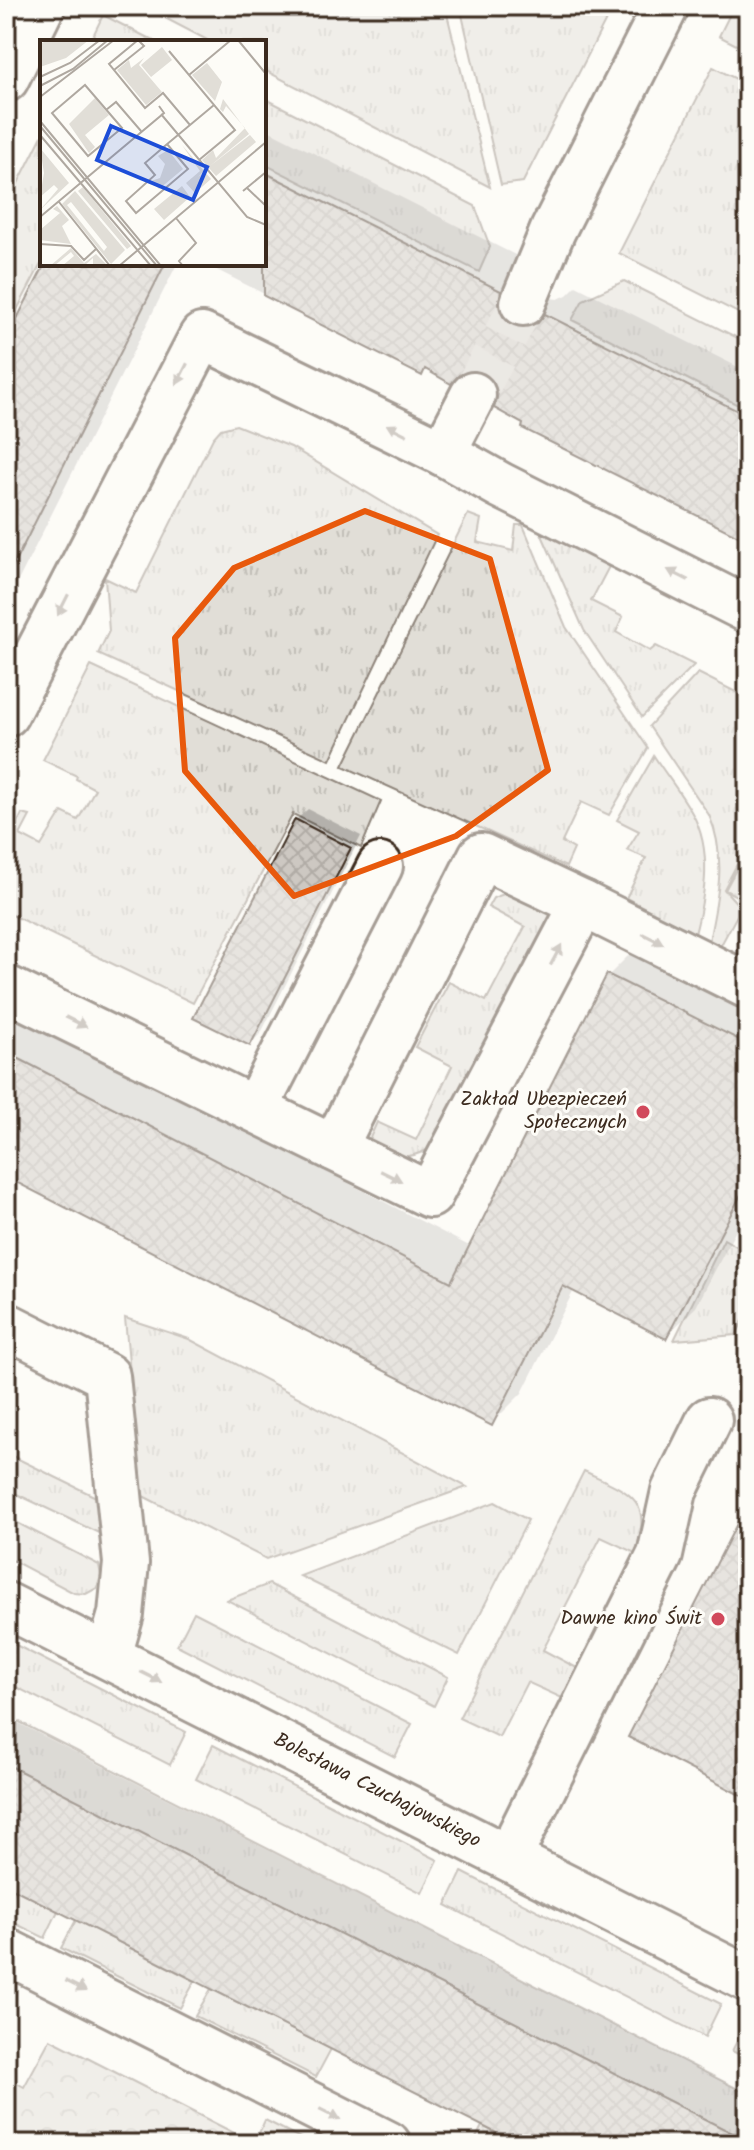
<svg xmlns="http://www.w3.org/2000/svg" width="754" height="2150" viewBox="0 0 754 2150" font-family="Kalam,sans-serif">
	<style>
		.grass { fill: url(#grass-tufts); stroke: #8e847a; stroke-width: 2 }
		.forest { fill: url(#forest-crowns); stroke: #8e847a; stroke-width: 2 }
		.park { fill: url(#park-dots); stroke: #8e847a; stroke-width: 2 }
		.shadow { fill: #0003 }
		.building { fill: url(#building-cross-hatch); stroke: #3b2a1e; stroke-width: 2 }
		.lines { fill: none; stroke-linecap: round; stroke-linejoin: round }
		.minor-tunnel { stroke: #d6d2cc; stroke-width: 44; stroke-dasharray: 44 22; stroke-linecap: butt }
		.minor-casing { stroke: #3b2a1e; stroke-width: 50 }
		.minor { stroke: #fdfcf7; stroke-width: 44 }
		.oneway { fill: #9c938a }
		.marked { fill: none; stroke: #e8590c; stroke-width: 6; stroke-linejoin: round }
		.poi-dot { fill: #d1495b; stroke: #fdfcf7; stroke-width: 3 }
		.labels { text-anchor: middle; dominant-baseline: central; stroke-width: 6; stroke-linejoin: round; paint-order: stroke }
		.poi-label { font-size: 20px; fill: #3b2a1e; stroke: #fdfcf7; text-anchor: end }
		.street-label { font-size: 20px; fill: #3b2a1e; stroke: #fdfcf7 }
		.inset-road { fill: none; stroke: #afa8a0; stroke-width: 2 }
		.view { fill: #1d4ed8; fill-opacity: 0.15; stroke: #1d4ed8; stroke-width: 4 }
		.inset-edge { fill: none; stroke: #3b2a1e; stroke-width: 4 }
	</style>
	<defs>
		<pattern id="grass-tufts" width="24" height="20" patternUnits="userSpaceOnUse" patternTransform="scale(2)"><rect width="24" height="20" fill="#e1ded7"/><path d="M3 7l-1-3M5 7V3M7 7l1-3M15 17l-1-3M17 17v-4M19 17l1-3" fill="none" stroke="#c2bfb8"/></pattern>
		<pattern id="forest-crowns" width="20" height="18" patternUnits="userSpaceOnUse" patternTransform="scale(2)"><rect width="20" height="18" fill="#e1ded7"/><path d="M2 6a3 3 0 1 1 6 0M12 15a3 3 0 1 1 6 0" fill="none" stroke="#c2bfb8"/></pattern>
		<pattern id="park-dots" width="8" height="8" patternUnits="userSpaceOnUse" patternTransform="scale(2)"><rect width="8" height="8" fill="#e1ded7"/><path d="M2 2h.1M6 6h.1" fill="none" stroke="#c2bfb8" stroke-width="1.8" stroke-linecap="round"/></pattern>
		<pattern id="building-cross-hatch" width="8" height="8" patternUnits="userSpaceOnUse" patternTransform="scale(2)"><rect width="8" height="8" fill="#cdc8c2"/><path d="M0 0l8 8M0 8l8-8" fill="none" stroke="#b1aca6"/></pattern>
	</defs>
	<rect width="100%" height="100%" fill="#fdfcf7"/>
	<filter id="ink" filterUnits="userSpaceOnUse"><feTurbulence type="fractalNoise" baseFrequency=".0125" numOctaves="2"/><feDisplacementMap in="SourceGraphic" scale="16" xChannelSelector="R" yChannelSelector="G"/><feConvolveMatrix kernelMatrix="1 2 1 2 8 2 1 2 1" color-interpolation-filters="sRGB"/></filter>
	<g filter="url(#ink)">
		<g class="grass">
			<path d="M 142,6 L 445,6 L 490,187 L 264,70 L 264,42 L 211,42 Z"/>
			<path d="M 460,6 L 589,6 L 608,16 L 523,182 L 501,185 Z"/>
			<path d="M 734,6 L 748,6 L 748,51 L 719,36 Z"/>
			<path d="M 103,15 L 156,42 L 90,42 Z"/>
			<path d="M 713,67 L 748,85 L 748,318 L 619,253 Z"/>
			<path d="M 264,98 L 475,206 L 490,247 L 479,272 L 264,164 Z"/>
			<path d="M 42,136 L 42,262 L 6,331 L 6,207 Z"/>
			<path d="M 624,281 L 748,343 L 748,410 L 572,320 L 583,300 Z"/>
			<path d="M 236,425 L 291,447 L 437,535 L 330,760 L 98,654 L 109,631 L 105,578 L 136,593 L 213,438 L 221,429 Z"/>
			<path d="M 468,514 L 481,519 L 477,542 L 513,551 L 516,525 L 523,525 L 566,627 L 648,748 L 609,815 L 581,802 L 562,842 L 574,849 L 566,867 L 343,766 Z"/>
			<path d="M 538,526 L 614,557 L 591,601 L 623,617 L 616,632 L 650,651 L 656,646 L 694,665 L 642,717 L 584,630 Z"/>
			<path d="M 91,666 L 381,801 L 361,848 L 293,814 L 193,1003 L 6,912 L 6,847 L 22,814 L 30,816 L 20,835 L 41,846 L 62,812 L 78,820 L 95,789 L 76,779 L 77,776 L 43,760 Z"/>
			<path d="M 698,673 L 748,698 L 748,843 L 724,889 L 741,908 L 720,947 L 709,941 C 718,898 727,856 709,815 L 649,726 Z"/>
			<path d="M 654,756 C 666,775 681,793 692,813 C 713,850 705,895 695,934 L 626,898 L 646,858 L 627,850 L 639,831 L 617,820 Z"/>
			<path d="M 504,894 L 511,894 L 551,913 L 553,917 L 429,1149 C 404,1162 391,1156 365,1149 L 377,1122 L 416,1140 L 452,1066 L 415,1047 L 449,982 L 486,1001 L 525,927 L 488,907 L 493,898 Z"/>
			<path d="M 724,1239 L 748,1253 L 748,1311 L 736,1335 L 674,1340 Z"/>
			<path d="M 125,1318 L 189,1339 L 467,1487 L 266,1559 L 141,1495 Z"/>
			<path d="M 6,1453 L 98,1498 L 103,1535 L 6,1489 Z"/>
			<path d="M 584,1471 C 628,1492 655,1498 635,1553 L 601,1537 L 543,1650 L 577,1668 L 562,1698 L 527,1682 L 499,1737 L 459,1718 Z"/>
			<path d="M 495,1502 L 528,1520 L 459,1655 L 300,1576 Z"/>
			<path d="M 6,1517 L 99,1565 L 101,1576 L 97,1588 L 86,1594 L 74,1593 L 6,1557 Z"/>
			<path d="M 269,1584 L 448,1677 L 434,1706 L 227,1600 Z"/>
			<path d="M 194,1612 L 412,1724 L 395,1757 L 177,1645 Z"/>
			<path d="M 6,1640 L 186,1732 L 170,1765 L 6,1682 Z"/>
			<path d="M 6,1715 L 748,2094 L 748,2141 L 6,1764 Z"/>
			<path d="M 213,1745 L 438,1860 L 422,1893 L 196,1779 Z"/>
			<path d="M 462,1872 L 721,2004 L 705,2037 L 446,1905 Z"/>
			<path d="M 6,1885 L 58,1911 L 45,1938 L 6,1919 Z"/>
			<path d="M 76,1920 L 195,1981 L 180,2008 L 61,1948 Z"/>
			<path d="M 211,1989 L 331,2049 L 316,2077 L 195,2016 Z"/>
			<path d="M 748,2019 L 748,2059 L 732,2051 Z"/>
			<path d="M 482,2126 L 518,2144 L 473,2144 Z"/>
		</g>
		<g class="forest">
			<path d="M 50,2039 L 240,2136 L 236,2144 L 6,2144 L 6,2077 L 24,2087 Z"/>
			<path d="M 265,2120 L 312,2144 L 254,2144 Z"/>
		</g>
		<path class="park" d="M 748,847 L 748,902 L 725,890 Z"/>
		<g class="shadow">
			<path d="M 264,128 L 529,262 L 543,297 L 558,299 L 567,295 L 576,286 L 748,372 L 748,539 L 526,423 L 500,393 L 495,380 L 485,371 L 471,368 L 427,368 L 421,373 L 205,264 L 264,264 Z"/>
			<path d="M 47,264 L 177,264 L 6,605 L 6,345 Z"/>
			<path d="M 308,809 L 361,836 L 261,1033 L 250,1044 L 296,820 Z"/>
			<path d="M 639,945 L 748,999 L 748,1207 L 696,1307 L 665,1337 L 574,1290 L 522,1393 L 491,1424 L 6,1176 L 6,1005 L 471,1247 L 609,975 Z"/>
			<path d="M 6,1717 L 748,2094 L 748,2144 L 523,2144 L 6,1883 Z"/>
		</g>
		<g class="building">
			<path d="M 264,172 L 501,291 L 498,307 L 504,319 L 513,326 L 527,328 L 538,323 L 545,314 L 748,416 L 748,541 L 522,428 L 523,424 L 494,408 L 498,393 L 494,381 L 484,373 L 471,370 L 460,374 L 451,384 L 425,369 L 422,376 L 264,296 Z"/>
			<path d="M 45,264 L 165,264 L 6,580 L 6,340 Z"/>
			<path d="M 295,819 L 351,848 L 250,1046 L 193,1018 Z"/>
			<path d="M 607,974 L 748,1044 L 748,1181 L 666,1339 L 563,1286 L 492,1426 L 6,1177 L 6,1052 L 451,1282 Z"/>
			<path d="M 748,1502 L 748,1799 L 628,1737 Z"/>
			<path d="M 6,1764 L 748,2141 L 748,2144 L 518,2144 L 6,1885 Z"/>
		</g>
		<g class="lines">
			<path class="minor-tunnel" d="M 473,395 L 523,303"/>
			<defs>
				<g id="minor">
					<path d="M 6,79 L 42,6"/>
					<path d="M 523,303 L 553,230 L 666,6"/>
					<path d="M 443,453 L 473,395"/>
					<path d="M 6,714 L 202,336 L 443,453 L 500,485 L 748,610"/>
					<path d="M 6,988 L 430,1195 L 583,904"/>
					<path d="M 255,1109 L 380,866"/>
					<path d="M 334,1148 L 481,856 L 583,904 L 748,986"/>
					<path d="M 6,1325 L 107,1376 L 126,1563 L 121,1614 L 109,1656"/>
					<path d="M 6,1605 L 748,1979"/>
					<path d="M 509,1857 L 660,1555 L 674,1491 L 709,1420"/>
					<path d="M 6,1951 L 388,2144"/>
				</g>
			</defs>
			<use href="#minor" class="minor-casing"/>
			<use href="#minor" class="minor"/>
		</g>
		<defs><path id="oneway-solid" d="M-6-.8H1V-3.2L6.5 0L1 3.2V.8H-6Z" transform="scale(2)"/></defs>
		<g class="oneway">
			<use href="#oneway-solid" transform="translate(182 374) rotate(117)"/>
			<use href="#oneway-solid" transform="translate(397 430) rotate(-153)"/>
			<use href="#oneway-solid" transform="translate(678 575) rotate(-153)"/>
			<use href="#oneway-solid" transform="translate(63 605) rotate(117)"/>
			<use href="#oneway-solid" transform="translate(653 939) rotate(27)"/>
			<use href="#oneway-solid" transform="translate(556 955) rotate(-62)"/>
			<use href="#oneway-solid" transform="translate(76 1022) rotate(26)"/>
			<use href="#oneway-solid" transform="translate(391 1176) rotate(26)"/>
			<use href="#oneway-solid" transform="translate(151 1677) rotate(27)"/>
			<use href="#oneway-solid" transform="translate(76 1986) rotate(27)"/>
			<use href="#oneway-solid" transform="translate(330 2114) rotate(27)"/>
		</g>
	</g>
	<path d="M0 0H754V2150H0ZM 365,511 L 490,559 L 548,770 L 456,836 L 294,896 L 185,771 L 175,638 L 234,568 Z" fill="#fdfcf7" fill-opacity=".55" fill-rule="evenodd"/>
	<path class="marked" d="M 365,511 L 490,559 L 548,770 L 456,836 L 294,896 L 185,771 L 175,638 L 234,568 Z"/>
	<g class="poi-dot">
		<circle cx="643" cy="1112" r="8"/>
		<circle cx="718" cy="1619" r="8"/>
	</g>
	<g class="labels">
		<g class="poi-label">
			<text x="627" y="1100">Zakład Ubezpieczeń<tspan x="627" dy="23">Społecznych</tspan></text>
			<text x="702" y="1619">Dawne kino Świt</text>
		</g>
		<g class="street-label">
			<text transform="translate(377 1791) rotate(27)">Bolesława Czuchajowskiego</text>
		</g>
	</g>
	<g transform="translate(40 40)">
		<rect width="226" height="226" fill="#fdfcf7"/>
		<path d="M 104,18 L 99,25 L 122,52 L 106,65 L 77,30 L 89,20 L 91,28 ZM 167,23 L 182,42 L 175,61 L 152,35 ZM 183,59 L 209,94 L 170,126 L 210,95 L 216,102 L 176,136 L 162,120 L 173,110 L 176,118 L 205,88 L 186,66 L 183,72 L 180,69 ZM 142,105 L 164,131 L 158,137 L 165,132 L 171,139 L 155,153 L 146,143 L 160,131 ZM 0,108 L 29,143 L 0,170 L 18,149 L 14,145 L 0,157 L 4,133 ZM 128,110 L 143,129 L 119,149 L 111,141 L 120,138 L 125,124 L 118,116 ZM 142,146 L 150,157 L 124,180 L 114,169 ZM 35,151 L 85,210 L 71,224 L 22,164 ZM 31,162 L 67,207 L 64,211 L 27,165 ZM 17,166 L 29,180 L 22,186 L 31,204 L 0,200 L 0,190 L 20,173 L 13,169 ZM 31,208 L 44,223 L 56,214 L 68,226 L 53,226 L 53,218 L 44,226 L 22,226 L 34,216 L 31,212 L 14,226 L 10,226 Z" fill="#e1ded7" fill-rule="evenodd"/>
		<path d="M 55,58 L 69,75 L 45,95 L 55,107 L 49,113 L 29,84 ZM 43,147 L 91,206 L 87,209 L 38,151 Z" fill="#e1ded7"/>
		<path d="M 8,0 L 49,0 L 26,18 L 0,27 L 0,4 ZM 122,7 L 132,20 L 111,37 L 101,25 Z" fill="#e1ded7"/>
		<path class="inset-road" d="M 98,0 L 69,24 L 105,68 L 123,53 L 150,85M 198,0 L 226,34M 129,11 L 195,90 L 159,120M 74,30 L 104,6 L 99,1M 149,35 L 191,0M 0,37 L 30,23 L 60,0M 45,45 L 82,88 L 48,116 L 12,73 ZM 0,46 L 33,29 L 68,0M 0,57 L 74,0M 66,70 L 76,62 L 101,91M 121,74 L 207,177 L 226,185M 0,81 L 121,226M 0,86 L 117,226M 0,95 L 111,226M 127,104 L 148,129 L 96,173 L 86,161 L 115,135 L 105,123 L 126,105 L 174,65M 207,148 L 226,166M 203,151 L 226,132M 19,162 L 70,226M 0,177 L 124,73 L 119,66M 136,178 L 156,203 L 139,221 L 143,226M 0,204 L 31,206 L 44,220 L 56,209M 79,226 L 226,102"/>
		<path class="view" d="M 71,86 L 167,127 L 153,160 L 57,120 Z"/>
		<rect width="226" height="226" class="inset-edge"/>
	</g>
	<rect width="754" height="2150" fill="none" stroke="#fdfcf7" stroke-width="32"/>
	<rect x="16" y="16" width="722" height="2118" fill="none" stroke="#3b2a1e" stroke-width="3" filter="url(#ink)"/>
</svg>
